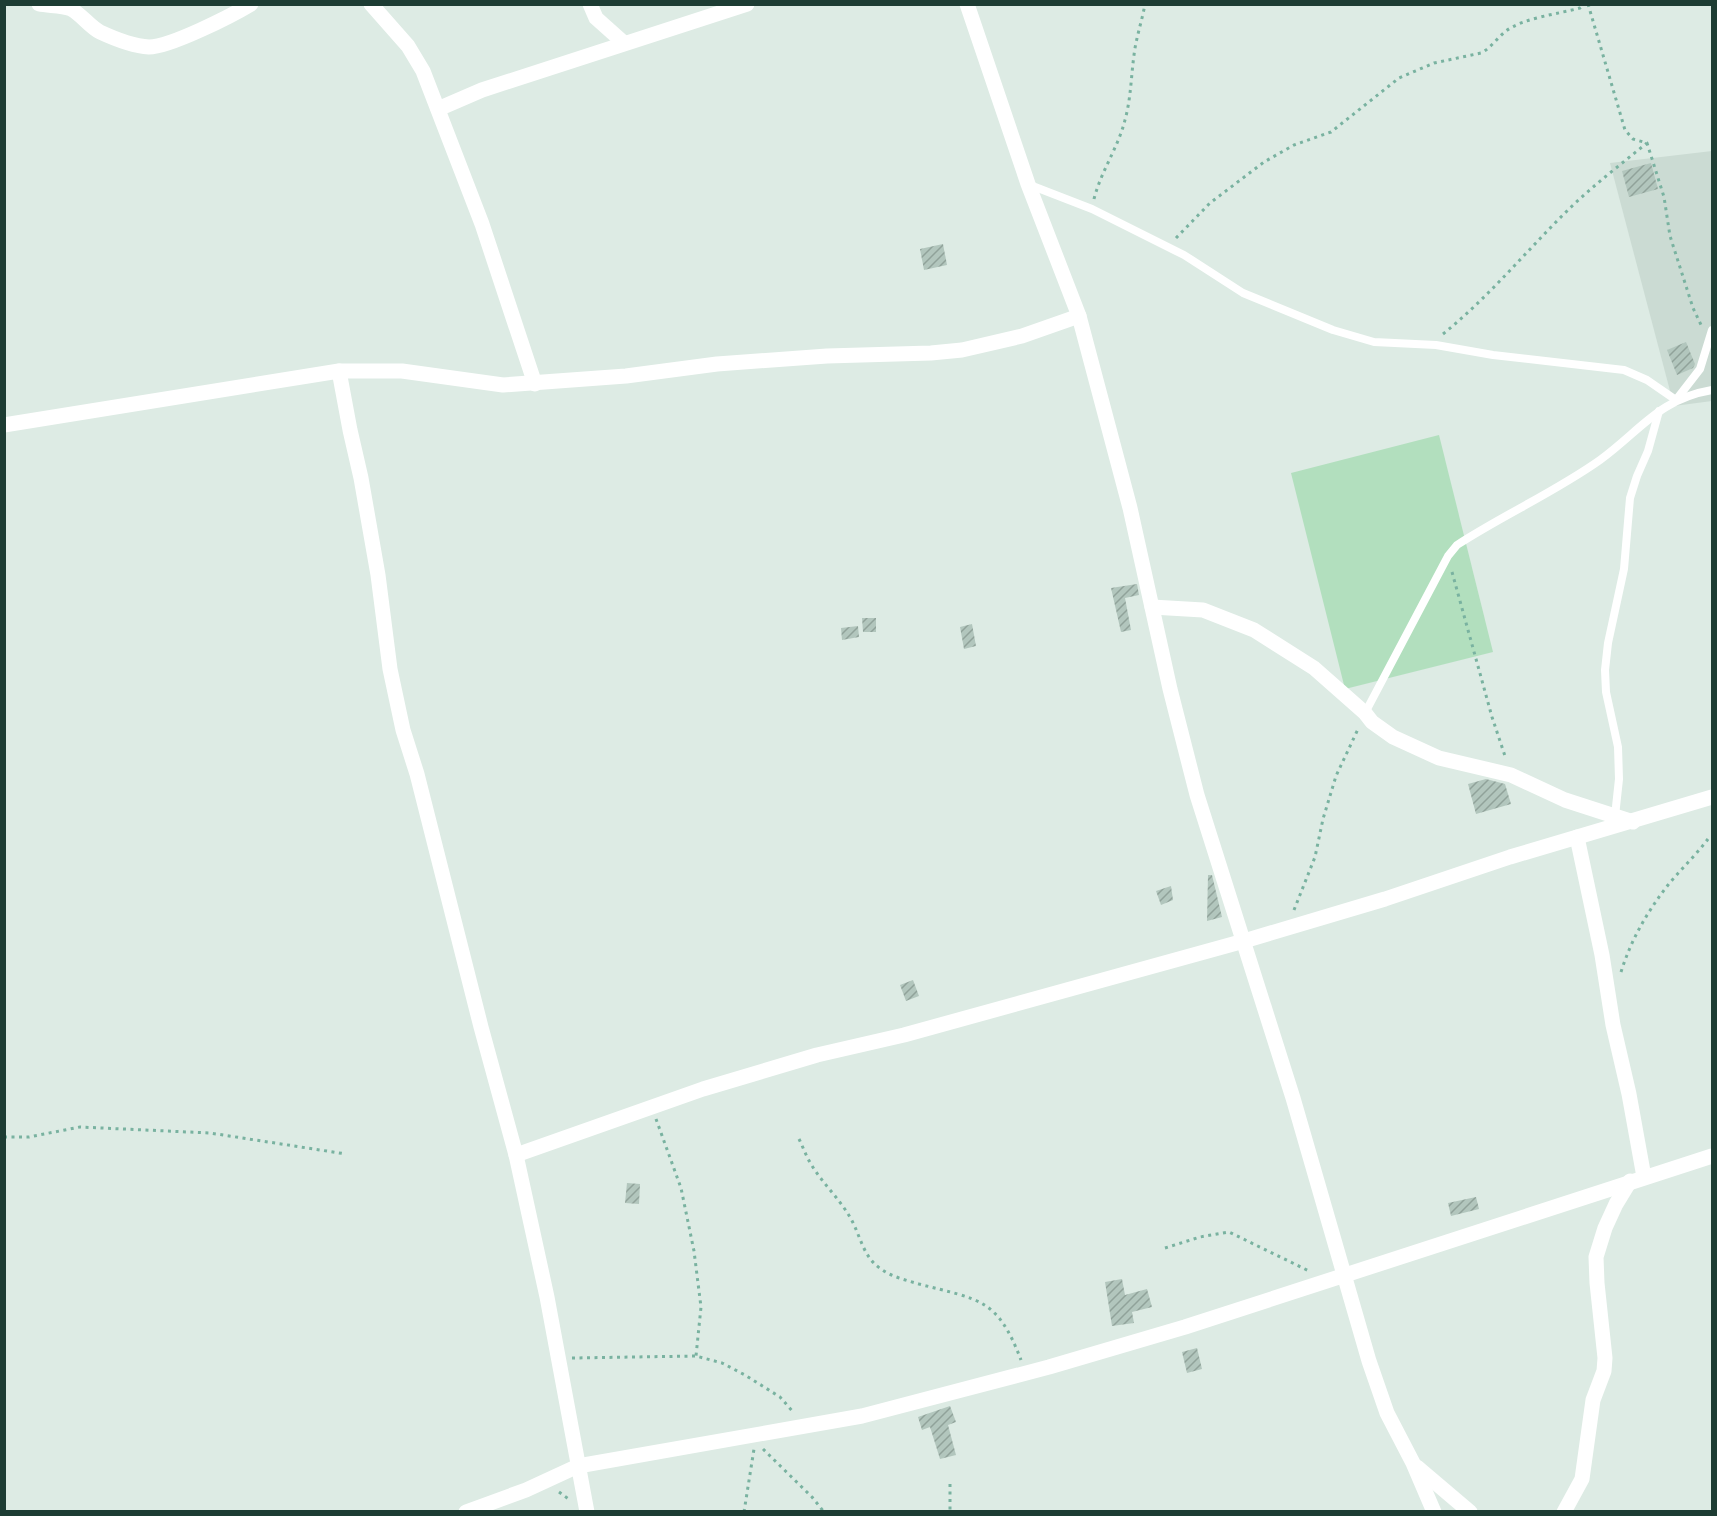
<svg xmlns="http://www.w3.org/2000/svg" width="1717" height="1516" viewBox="0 0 1717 1516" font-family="'DejaVu Sans',sans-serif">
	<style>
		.built { fill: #cbdbd3 }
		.green { fill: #b2dfbe }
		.building { fill: url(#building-hatch) }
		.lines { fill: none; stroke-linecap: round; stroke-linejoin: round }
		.path { stroke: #79b2a0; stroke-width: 3; stroke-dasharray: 3 4.5; stroke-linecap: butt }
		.service { stroke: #fff; stroke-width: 8 }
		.minor { stroke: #fff; stroke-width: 15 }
	</style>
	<defs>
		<pattern id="building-hatch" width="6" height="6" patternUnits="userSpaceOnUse" patternTransform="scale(1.5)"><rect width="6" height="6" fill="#b2c6bd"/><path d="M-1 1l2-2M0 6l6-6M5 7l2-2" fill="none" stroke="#90a29a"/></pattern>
	</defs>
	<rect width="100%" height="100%" fill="#ddebe4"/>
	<path class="built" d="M 1712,151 L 1712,401 L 1674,406 L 1610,163 Z"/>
	<path class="green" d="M 1439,435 L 1493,652 L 1345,689 L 1291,473 Z"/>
	<g class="building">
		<path d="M 1651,163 L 1658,189 L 1629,197 L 1622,171 Z"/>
		<path d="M 943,244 L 947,265 L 924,270 L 920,249 Z"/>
		<path d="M 1686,342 L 1695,364 L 1693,368 L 1677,375 L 1667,350 Z"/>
		<path d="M 1137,584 L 1139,595 L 1125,598 L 1131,630 L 1121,632 L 1111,588 Z"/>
		<path d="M 862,618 L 876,618 L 876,632 L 863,632 Z"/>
		<path d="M 972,624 L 976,646 L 964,649 L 960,627 Z"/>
		<path d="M 858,626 L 859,637 L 842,640 L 841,628 Z"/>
		<path d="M 1486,779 L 1505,784 L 1511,804 L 1476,814 L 1468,784 Z"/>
		<path d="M 1208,875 L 1212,875 L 1222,917 L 1207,921 Z"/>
		<path d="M 1171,886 L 1173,900 L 1161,905 L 1156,891 Z"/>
		<path d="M 913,980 L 919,996 L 906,1001 L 900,985 Z"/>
		<path d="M 627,1183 L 640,1184 L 639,1204 L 625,1203 Z"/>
		<path d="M 1476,1197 L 1479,1209 L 1451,1216 L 1448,1203 Z"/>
		<path d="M 1122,1279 L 1125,1295 L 1147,1289 L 1152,1307 L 1132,1312 L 1134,1323 L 1112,1326 L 1105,1282 Z"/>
		<path d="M 1197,1348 L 1202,1369 L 1187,1373 L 1182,1352 Z"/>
		<path d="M 950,1406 L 956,1422 L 948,1425 L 956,1455 L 940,1459 L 930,1427 L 922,1430 L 918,1417 Z"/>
	</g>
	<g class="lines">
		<g class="path">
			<path d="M 1588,4 L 1625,130 L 1633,139 L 1647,143 L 1664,197 L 1670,236 L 1693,308 L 1702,327"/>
			<path d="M 1094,199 C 1101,171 1118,148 1125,120 C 1131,98 1131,77 1134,55 C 1136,38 1142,21 1145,4"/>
			<path d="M 1176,238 L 1210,203 L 1264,162 L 1294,145 L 1331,132 L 1399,78 L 1434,63 L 1481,53 C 1491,48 1497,38 1506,31 C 1523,18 1558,14 1580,8 L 1585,4"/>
			<path d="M 1443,334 C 1490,296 1527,250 1570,208 C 1594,185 1621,164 1647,143"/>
			<path d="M 1452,572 L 1492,717 L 1506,759"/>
			<path d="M 1294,910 L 1315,857 L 1323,819 L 1336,776 L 1359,727"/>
			<path d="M 1621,972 C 1631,940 1647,912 1668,885 C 1681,869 1696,855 1708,839"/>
			<path d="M 656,1119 L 681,1188 L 694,1251 L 701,1307 L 696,1356"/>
			<path d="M 4,1137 L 29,1137 L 80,1127 L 210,1133 L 346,1154"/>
			<path d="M 799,1139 C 803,1147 806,1156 811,1164 C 822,1183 840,1199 851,1219 C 861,1237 863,1257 881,1269 C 892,1277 906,1280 919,1284 C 979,1300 997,1297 1021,1360"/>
			<path d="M 1165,1248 L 1200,1237 L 1229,1232 L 1309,1271"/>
			<path d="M 572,1358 L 696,1356 L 722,1363 L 745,1375 L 780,1397 L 794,1413"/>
			<path d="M 763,1449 L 812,1497 L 824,1512"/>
			<path d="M 950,1484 L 950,1512"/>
			<path d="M 559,1492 L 570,1500"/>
			<path d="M 744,1512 L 754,1449"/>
		</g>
		<g class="service">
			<path d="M 1030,185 L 1092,209 L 1184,255 L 1243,293 L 1333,330 L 1374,342 L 1436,345 L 1493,355 L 1624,370 L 1647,380 L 1676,400 L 1700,369 L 1712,330"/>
			<path d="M 1365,713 L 1448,556 L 1457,545 C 1503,515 1555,492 1600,460 C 1641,430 1659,399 1712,390"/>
			<path d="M 1615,816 L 1619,779 L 1618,747 L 1606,692 L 1605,670 L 1608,643 L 1624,569 L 1630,498 L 1637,476 L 1648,451 L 1659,411"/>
		</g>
		<g class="minor">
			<path d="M 39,4 C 49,6 62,5 71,9 C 82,15 89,26 100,32 C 115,39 132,46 149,47 C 170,47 231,16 251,4"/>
			<path d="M 371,4 L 408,46 L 423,71 L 482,224 L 535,384"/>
			<path d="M 590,4 L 596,18 L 624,43"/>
			<path d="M 967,4 L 1028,184 L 1079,316 L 1130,508 L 1170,689 L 1197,795 L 1293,1098 L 1369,1361 L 1387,1413 L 1413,1463 L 1434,1512"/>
			<path d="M 438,109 L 482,90 L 747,4"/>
			<path d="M 339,371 L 350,430 L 361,478 L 378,575 L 390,669 L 403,730 L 417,774 L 481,1027 L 516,1155 L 547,1297 L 587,1512"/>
			<path d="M 4,425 L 339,371 L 402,371 L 503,385 L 626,376 L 717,364 L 827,356 L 931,353 L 962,350 L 1022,336 L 1079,316"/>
			<path d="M 1152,607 L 1203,610 L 1254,630 L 1314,668 L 1365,713 L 1372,722 L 1393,737 L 1439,758 L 1511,775 L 1565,800 L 1633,822"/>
			<path d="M 1577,837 L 1602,955 L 1613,1025 L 1629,1094 L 1644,1177"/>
			<path d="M 516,1155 L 703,1089 L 817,1055 L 904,1035 L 1244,941 L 1385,899 L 1510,857 L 1712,797"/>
			<path d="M 1417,1467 L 1470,1512"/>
			<path d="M 466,1512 L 526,1490 L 578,1466 L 862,1416 L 1049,1367 L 1185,1327 L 1712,1156"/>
			<path d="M 1564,1512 L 1582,1479 L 1593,1400 L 1604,1371 L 1605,1358 L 1597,1283 L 1596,1257 L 1605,1228 L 1616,1204 L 1630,1181"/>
		</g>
	</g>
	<rect width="1717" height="1516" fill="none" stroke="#1d3c33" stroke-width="12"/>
</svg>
